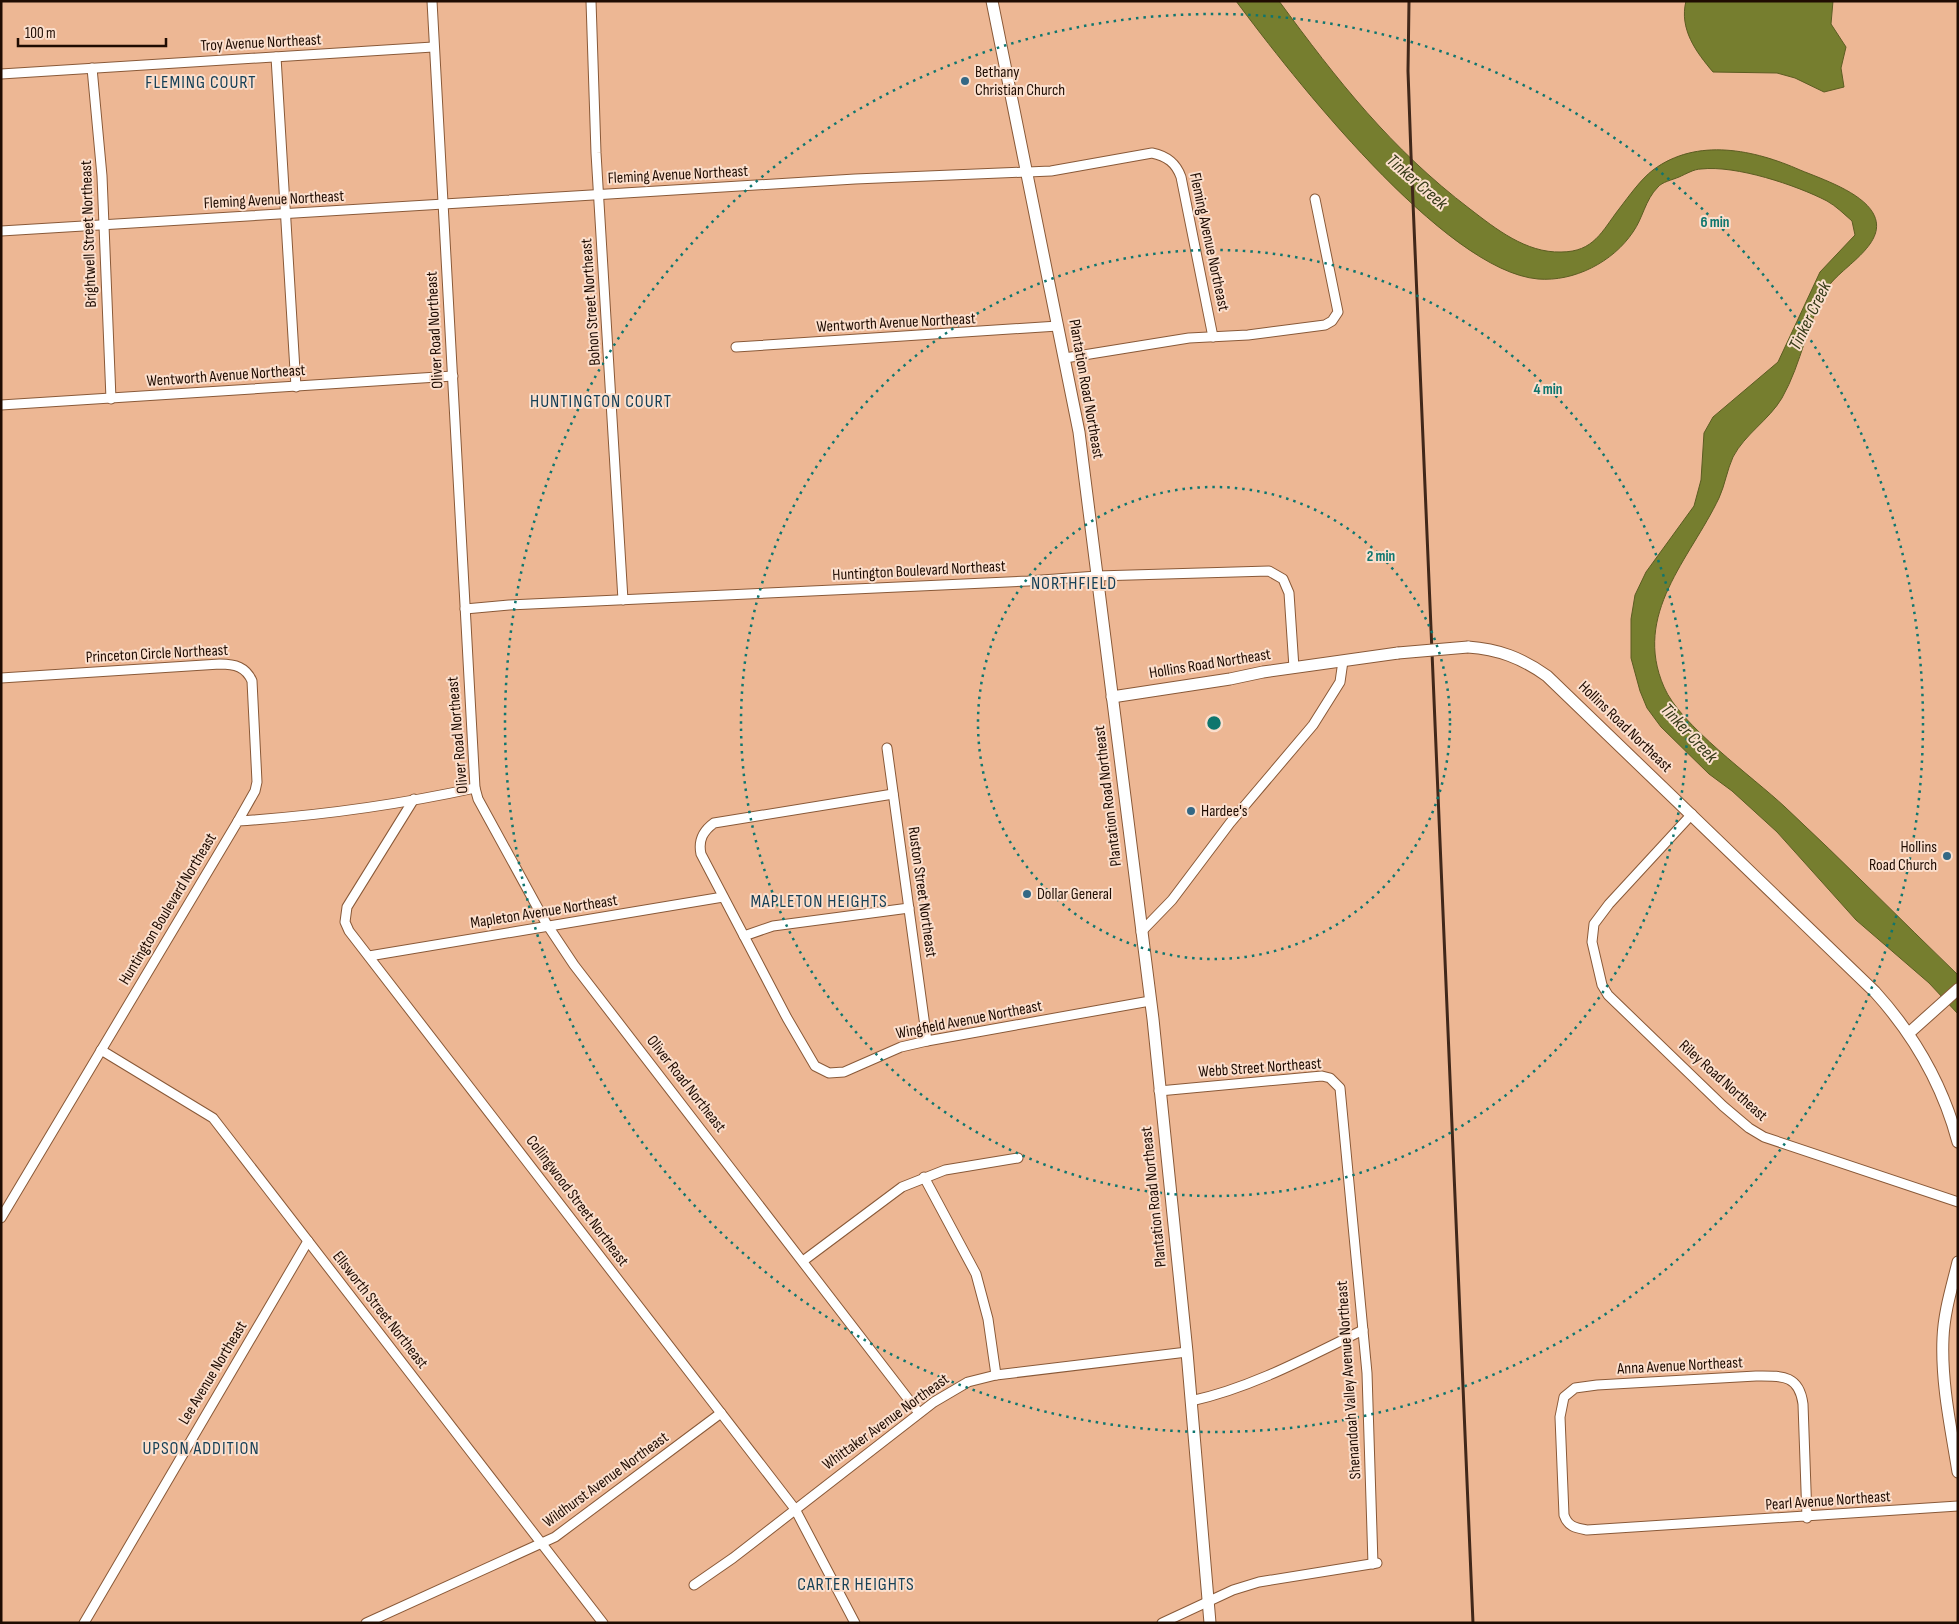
<svg xmlns="http://www.w3.org/2000/svg" width="1959" height="1624" viewBox="0 0 1959 1624" font-family="'Sofia Sans Condensed',sans-serif">
	<style>
		.water { fill: #767e2f; stroke: #5c5c22 }
		.lines { fill: none; stroke-linecap: round; stroke-linejoin: round }
		.street-casing { stroke: #895938; stroke-width: 11 }
		.secondary-casing { stroke: #895938; stroke-width: 13 }
		.street { stroke: #fff; stroke-width: 9 }
		.secondary { stroke: #fff; stroke-width: 11 }
		.rail { stroke: #41281a; stroke-width: 3 }
		.secondary-bridge-casing { stroke: #895938; stroke-width: 13; stroke-linecap: butt }
		.secondary-bridge { stroke: #fff; stroke-width: 11 }
		.ring { fill: none; stroke: #0f766e; stroke-width: 2.5; stroke-dasharray: 2.5 5 }
		.poi-dot { fill: #346885; stroke: #fbdfcd; stroke-width: 2 }
		.labels { text-anchor: middle; dominant-baseline: central; stroke-width: 4; stroke-linejoin: round; paint-order: stroke }
		.street-label { font-size: 16px; fill: #1f0c02; stroke: #fbdfcd }
		.poi-label { font-size: 16px; fill: #1f0c02; stroke: #fbdfcd; text-anchor: start }
		.neighbourhood-label { font-size: 18px; letter-spacing: 1px; fill: #164057; stroke: #fbdfcd }
		.water-label { font-size: 18px; font-style: italic; fill: #363a17; stroke: #fbdfcd }
		.centre { fill: #0f766e; stroke: #fbdfcd; stroke-width: 2.5 }
		.ring-label { font-size: 15px; text-anchor: middle; font-weight: bold; fill: #0f766e; stroke: #fbdfcd; stroke-width: 4; stroke-linejoin: round; paint-order: stroke }
	</style>
	<rect width="100%" height="100%" fill="#edb794"/>
	<g class="water">
		<path d="M 1236,1 L 1279,1 C 1337,80 1391,149 1470,209 C 1496,229 1526,253 1561,252 C 1594,252 1602,231 1619,209 C 1629,196 1641,179 1653,170 C 1697,137 1755,150 1800,170 C 1822,179 1861,192 1873,213 C 1890,243 1842,266 1828,287 C 1807,321 1802,363 1782,398 C 1769,420 1745,434 1733,457 C 1727,470 1725,485 1719,498 C 1690,559 1632,614 1664,687 C 1680,725 1753,777 1785,807 C 1844,862 1900,919 1958,975 L 1958,1014 L 1929,983 L 1856,920 L 1777,832 L 1732,791 L 1709,774 L 1661,727 L 1647,708 L 1640,691 L 1631,658 L 1631,619 L 1635,595 L 1646,572 L 1694,506 L 1701,480 L 1704,433 L 1713,417 L 1778,362 L 1820,272 L 1855,235 L 1852,221 C 1844,214 1836,206 1827,201 C 1796,185 1736,165 1701,169 C 1694,169 1686,174 1679,177 C 1672,180 1662,182 1658,187 C 1645,200 1643,218 1633,232 C 1613,262 1574,282 1538,279 C 1444,271 1291,75 1236,1 Z"/>
		<path d="M 1686,1 L 1833,1 L 1831,24 L 1846,47 L 1841,68 L 1844,87 L 1824,92 L 1795,78 L 1777,73 L 1713,72 C 1696,52 1679,29 1686,1 Z"/>
	</g>
	<g class="lines">
		<defs>
			<g id="street">
				<path d="M 432,1 L 475,788 L 478,799 L 546,923 L 574,965 L 919,1413"/>
				<path d="M 591,1 L 596,153 L 623,600"/>
				<path d="M 276,57 L 296,387"/>
				<path d="M 92,68 L 102,176 L 111,399"/>
				<path d="M 1,74 L 433,47"/>
				<path d="M 1,231 L 855,179 L 1051,171 L 1152,153 C 1167,156 1176,163 1181,177 L 1213,337"/>
				<path d="M 736,347 L 1058,326"/>
				<path d="M 1065,358 L 1189,338 L 1248,335 L 1325,325 L 1332,321 L 1338,312 L 1315,199"/>
				<path d="M 1,405 L 453,376"/>
				<path d="M 465,609 L 509,605 L 1028,581 L 1097,576 L 1269,571 L 1283,579 L 1289,593 L 1294,668"/>
				<path d="M 1,678 L 220,664 C 235,664 246,667 252,681 L 257,782 L 255,791 L 238,821"/>
				<path d="M 887,748 L 927,1041"/>
				<path d="M 893,794 L 714,823 C 703,831 698,840 701,854 L 787,1018 L 815,1066 L 829,1073 L 844,1072 L 901,1047 L 927,1041 L 1150,1001"/>
				<path d="M 414,799 L 347,907 L 345,922 L 349,931 L 795,1509 L 855,1623"/>
				<path d="M 1692,814 L 1609,904 L 1594,924 L 1592,942 L 1602,985 L 1608,995 L 1723,1106 L 1749,1128 L 1764,1137 L 1958,1202"/>
				<path d="M 1141,932 L 1172,900 L 1230,823 L 1313,725 L 1340,682 L 1343,661"/>
				<path d="M 744,936 L 773,926 L 909,908"/>
				<path d="M 369,956 L 723,897"/>
				<path d="M 101,1050 L 213,1118 L 603,1623"/>
				<path d="M 1159,1091 L 1322,1076 L 1330,1078 L 1340,1088 L 1367,1373 L 1373,1564"/>
				<path d="M 924,1177 L 976,1274 L 988,1319 L 996,1375"/>
				<path d="M 1,1218 L 238,821 C 317,816 397,805 475,788"/>
				<path d="M 803,1261 L 902,1187 L 945,1170 L 1018,1158"/>
				<path d="M 1191,1401 C 1251,1388 1308,1357 1363,1330"/>
				<path d="M 1807,1518 L 1803,1404 C 1799,1374 1781,1376 1756,1376 L 1597,1385 L 1575,1388 L 1564,1397 L 1560,1417 L 1564,1515 C 1568,1527 1576,1528 1587,1530 L 1958,1506"/>
				<path d="M 694,1585 L 733,1558 L 934,1402 L 968,1382 L 996,1375 L 1187,1352"/>
				<path d="M 84,1623 L 308,1241"/>
				<path d="M 366,1623 L 555,1537 L 721,1413"/>
				<path d="M 1162,1623 L 1233,1590 L 1259,1582 L 1377,1563"/>
			</g>
			<g id="secondary">
				<path d="M 992,1 L 1079,432 L 1153,1019 L 1187,1352 L 1210,1623"/>
				<path d="M 1468,647 C 1498,649 1522,658 1547,676 L 1875,992 C 1914,1035 1943,1086 1958,1142"/>
				<path d="M 1112,697 L 1230,679 L 1263,672 L 1398,653"/>
				<path d="M 1909,1033 L 1958,989"/>
				<path d="M 1958,1262 C 1952,1287 1944,1312 1943,1338 C 1941,1383 1951,1428 1958,1472"/>
			</g>
		</defs>
		<use href="#street" class="street-casing"/>
		<use href="#secondary" class="secondary-casing"/>
		<use href="#street" class="street"/>
		<use href="#secondary" class="secondary"/>
		<path class="rail" d="M 1409,1 L 1408,71 L 1411,155 L 1473,1623"/>
		<defs>
			<path id="secondary-bridge" d="M 1398,653 L 1468,647"/>
		</defs>
		<use href="#secondary-bridge" class="secondary-bridge-casing"/>
		<use href="#secondary-bridge" class="secondary-bridge"/>
	</g>
	<g class="ring">
		<circle cx="1214" cy="723" r="236"/>
		<circle cx="1214" cy="723" r="473"/>
		<circle cx="1214" cy="723" r="709"/>
	</g>
	<g class="poi-dot">
		<circle cx="965" cy="81" r="5"/>
		<circle cx="1191" cy="811" r="5"/>
		<circle cx="1947" cy="856" r="5"/>
		<circle cx="1027" cy="894" r="5"/>
	</g>
	<g class="labels">
		<g class="street-label">
			<text transform="translate(261 43) rotate(-3)">Troy Avenue Northeast</text>
			<text transform="translate(678 175) rotate(-3)">Fleming Avenue Northeast</text>
			<text transform="translate(274 200) rotate(-3)">Fleming Avenue Northeast</text>
			<text transform="translate(89 234) rotate(-92)">Brightwell Street Northeast</text>
			<text transform="translate(1209 242) rotate(78)">Fleming Avenue Northeast</text>
			<text transform="translate(591 302) rotate(-94)">Bohon Street Northeast</text>
			<text transform="translate(896 323) rotate(-3)">Wentworth Avenue Northeast</text>
			<text transform="translate(435 330) rotate(-93)">Oliver Road Northeast</text>
			<text transform="translate(226 376) rotate(-4)">Wentworth Avenue Northeast</text>
			<text transform="translate(1086 389) rotate(80)">Plantation Road Northeast</text>
			<text transform="translate(919 571) rotate(-3)">Huntington Boulevard Northeast</text>
			<text transform="translate(157 654) rotate(-3)">Princeton Circle Northeast</text>
			<text transform="translate(1210 664) rotate(-9)">Hollins Road Northeast</text>
			<text transform="translate(1625 727) rotate(44)">Hollins Road Northeast</text>
			<text transform="translate(458 735) rotate(-95)">Oliver Road Northeast</text>
			<text transform="translate(1108 796) rotate(-97)">Plantation Road Northeast</text>
			<text transform="translate(922 892) rotate(82)">Ruston Street Northeast</text>
			<text transform="translate(168 909) rotate(-59)">Huntington Boulevard Northeast</text>
			<text transform="translate(544 912) rotate(-9)">Mapleton Avenue Northeast</text>
			<text transform="translate(969 1020) rotate(-11)">Wingfield Avenue Northeast</text>
			<text transform="translate(1260 1068) rotate(-4)">Webb Street Northeast</text>
			<text transform="translate(1723 1081) rotate(42)">Riley Road Northeast</text>
			<text transform="translate(686 1084) rotate(52)">Oliver Road Northeast</text>
			<text transform="translate(1154 1197) rotate(-96)">Plantation Road Northeast</text>
			<text transform="translate(577 1201) rotate(53)">Collingwood Street Northeast</text>
			<text transform="translate(380 1310) rotate(52)">Ellsworth Street Northeast</text>
			<text transform="translate(1680 1366) rotate(-3)">Anna Avenue Northeast</text>
			<text transform="translate(213 1373) rotate(-59)">Lee Avenue Northeast</text>
			<text transform="translate(1349 1380) rotate(-94)">Shenandoah Valley Avenue Northeast</text>
			<text transform="translate(886 1422) rotate(-36)">Whittaker Avenue Northeast</text>
			<text transform="translate(606 1480) rotate(-36)">Wildhurst Avenue Northeast</text>
			<text transform="translate(1828 1501) rotate(-4)">Pearl Avenue Northeast</text>
		</g>
		<g class="poi-label">
			<text x="975" y="72">Bethany<tspan x="975" dy="18">Christian Church</tspan></text>
			<text x="1201" y="811">Hardee's</text>
			<text x="1937" y="847" text-anchor="end">Hollins<tspan x="1937" dy="18">Road Church</tspan></text>
			<text x="1037" y="894">Dollar General</text>
		</g>
		<g class="neighbourhood-label">
			<text x="201" y="82">FLEMING COURT</text>
			<text x="601" y="401">HUNTINGTON COURT</text>
			<text x="1074" y="583">NORTHFIELD</text>
			<text x="819" y="901">MAPLETON HEIGHTS</text>
			<text x="201" y="1448">UPSON ADDITION</text>
			<text x="856" y="1584">CARTER HEIGHTS</text>
		</g>
		<g class="water-label">
			<text transform="translate(1417 182) rotate(41)">Tinker Creek</text>
			<text transform="translate(1810 316) rotate(-64)">Tinker Creek</text>
			<text transform="translate(1689 733) rotate(47)">Tinker Creek</text>
		</g>
	</g>
	<circle cx="1214" cy="723" r="8" class="centre"/>
	<g class="ring-label">
		<text x="1715" y="227">6 min</text>
		<text x="1548" y="394">4 min</text>
		<text x="1381" y="561">2 min</text>
	</g>
	<rect width="1959" height="1624" fill="none" stroke="#1f0c02" stroke-width="5"/>
	<path d="M18 38v8h148v-8" fill="none" stroke="#1f0c02" stroke-width="2.5"/>
	<text x="25" y="38" font-size="15" fill="#1f0c02" stroke="#fbdfcd" stroke-width="4" paint-order="stroke">100 m</text>
</svg>
